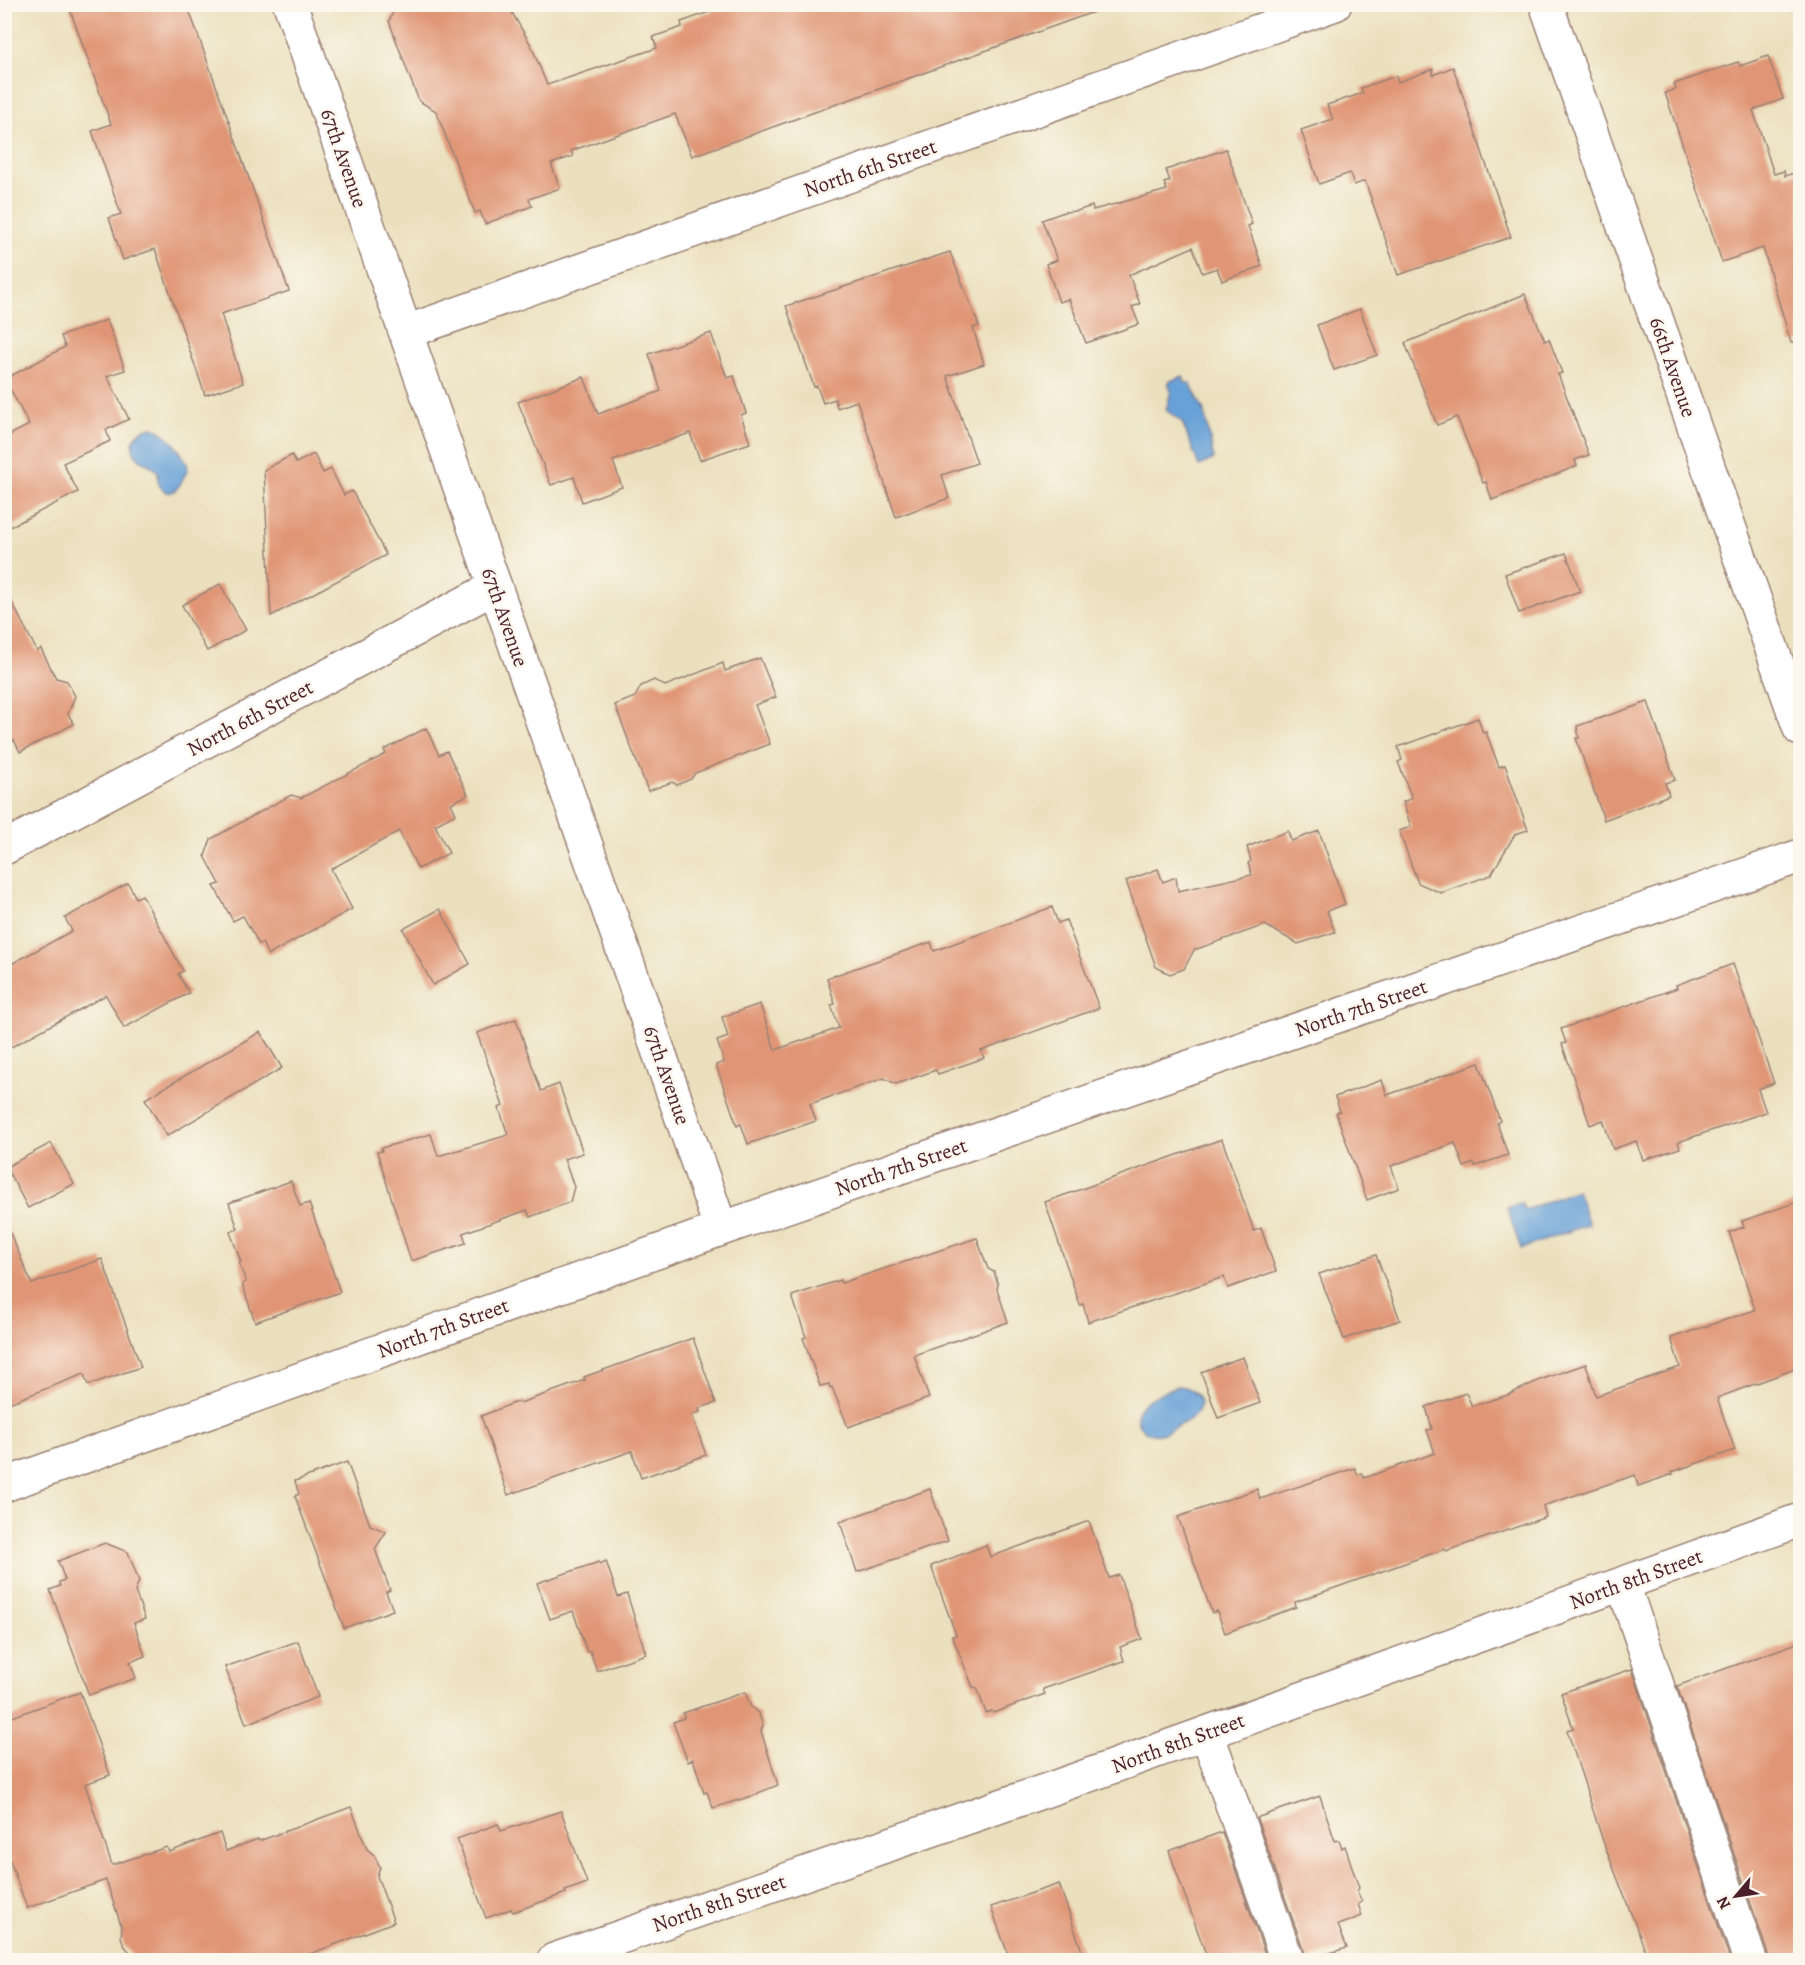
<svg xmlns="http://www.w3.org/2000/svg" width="1805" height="1965" viewBox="0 0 1805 1965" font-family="Alegreya,serif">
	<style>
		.water { fill: #67a1d7; stroke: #586081; stroke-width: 1.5 }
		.building { fill: #e09676 }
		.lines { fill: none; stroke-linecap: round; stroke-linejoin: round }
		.minor-casing { stroke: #9a8074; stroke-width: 36 }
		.minor { stroke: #fff; stroke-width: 33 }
		.labels { text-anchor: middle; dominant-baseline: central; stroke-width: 5; stroke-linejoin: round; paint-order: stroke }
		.street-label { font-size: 21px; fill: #4a1f2b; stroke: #fbf7ec }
	</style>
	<rect width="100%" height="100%" fill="#fbf7ec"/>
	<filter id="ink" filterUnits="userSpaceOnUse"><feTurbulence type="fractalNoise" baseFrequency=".0167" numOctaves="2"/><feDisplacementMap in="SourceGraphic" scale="12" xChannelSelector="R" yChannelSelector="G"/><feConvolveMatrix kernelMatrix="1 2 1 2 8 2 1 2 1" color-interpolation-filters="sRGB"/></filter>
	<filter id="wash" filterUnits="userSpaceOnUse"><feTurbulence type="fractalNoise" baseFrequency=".008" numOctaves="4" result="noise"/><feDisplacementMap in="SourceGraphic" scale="24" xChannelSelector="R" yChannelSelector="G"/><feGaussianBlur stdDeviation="1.35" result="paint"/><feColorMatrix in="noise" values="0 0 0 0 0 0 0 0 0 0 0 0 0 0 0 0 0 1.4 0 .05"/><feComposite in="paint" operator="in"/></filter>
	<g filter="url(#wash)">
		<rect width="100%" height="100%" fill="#ebe0be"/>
		<g class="water">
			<path d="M 1183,376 L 1185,383 L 1190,383 L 1204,411 L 1214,459 L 1199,466 L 1182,422 L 1166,410 L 1171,391 L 1168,382 Z"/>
			<path d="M 152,427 C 165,432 173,440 180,452 C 182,455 186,460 187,464 C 189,469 186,474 183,478 C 182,480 181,484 179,486 C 168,501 155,487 158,472 C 152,465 146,464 139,458 C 125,445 137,430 152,427 Z"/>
			<path d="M 1577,1190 L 1589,1224 L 1521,1249 L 1507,1208 L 1521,1203 L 1525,1210 Z"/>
			<path d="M 1177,1386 C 1193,1386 1209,1402 1194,1416 C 1187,1423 1174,1427 1166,1432 C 1146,1442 1126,1418 1144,1403 C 1152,1396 1167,1391 1177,1386 Z"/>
		</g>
		<g id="blocks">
			<g class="building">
				<path d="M 68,4 L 187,4 L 289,291 L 221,314 L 243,383 L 205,395 L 155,249 L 123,260 L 109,218 L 121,214 L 92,131 L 111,124 Z"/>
				<path d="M 397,4 L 507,4 L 531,45 L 547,85 L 657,48 L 653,37 L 682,27 L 681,22 L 732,4 L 1102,4 L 1102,9 L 692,156 L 675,114 L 571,151 L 573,156 L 551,164 L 560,188 L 529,199 L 532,206 L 485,224 L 480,211 L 475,213 L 436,111 L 419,101 L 410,78 L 389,21 Z"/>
				<path d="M 1768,56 L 1783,99 L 1753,110 L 1774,174 L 1784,171 L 1785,176 L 1800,171 L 1800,342 L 1791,343 L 1763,248 L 1722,262 L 1665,93 L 1676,89 L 1674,84 L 1738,62 L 1740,66 Z"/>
				<path d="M 1453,67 L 1511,237 L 1398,275 L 1365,181 L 1354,185 L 1350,173 L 1319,184 L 1301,130 L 1333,119 L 1327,105 L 1363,93 L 1361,88 L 1396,76 L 1398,82 L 1433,69 L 1433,75 Z"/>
				<path d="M 1226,149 L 1252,224 L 1248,226 L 1262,266 L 1222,281 L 1217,268 L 1202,273 L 1193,247 L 1129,275 L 1140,304 L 1132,307 L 1139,324 L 1086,343 L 1069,299 L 1059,302 L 1046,264 L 1057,260 L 1042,220 L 1064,212 L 1077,211 L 1092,206 L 1093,210 L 1167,190 L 1164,183 L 1170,181 L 1166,170 Z"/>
				<path d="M 950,252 L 979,326 L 973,328 L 984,364 L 947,376 L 977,463 L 942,475 L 949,498 L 896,517 L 857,401 L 837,408 L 835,399 L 823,403 L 817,386 L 814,387 L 786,306 Z"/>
				<path d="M 1525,294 L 1545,341 L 1549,339 L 1562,373 L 1558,374 L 1589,455 L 1575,460 L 1577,466 L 1492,500 L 1486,482 L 1483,483 L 1457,417 L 1437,425 L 1405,343 Z"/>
				<path d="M 1360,309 L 1377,355 L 1334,370 L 1317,325 Z"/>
				<path d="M 107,320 L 125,370 L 107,376 L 129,419 L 106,430 L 110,441 L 63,463 L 78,492 L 4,530 L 4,438 L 29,425 L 5,379 L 65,347 L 61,336 Z"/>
				<path d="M 711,333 L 727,378 L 734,376 L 746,413 L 741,415 L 750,443 L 700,460 L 690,433 L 613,461 L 622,487 L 582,502 L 574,477 L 551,485 L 518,402 L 584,377 L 598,414 L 661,391 L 649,354 Z"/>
				<path d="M 314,454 L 323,473 L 331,469 L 344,495 L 352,491 L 386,555 L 271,616 L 264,470 L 292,455 L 296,463 Z"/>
				<path d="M 1566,553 L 1580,591 L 1519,613 L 1505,574 Z"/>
				<path d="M 220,584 L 246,630 L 207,651 L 182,605 Z"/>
				<path d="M 4,587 L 37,651 L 41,649 L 56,678 L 67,681 L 75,696 L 68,714 L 74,724 L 20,752 L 14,740 L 4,745 Z"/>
				<path d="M 760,658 L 776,697 L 755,705 L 770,744 L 695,773 L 691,779 L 677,785 L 672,782 L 648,791 L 615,705 L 635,697 L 641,686 L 654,680 L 665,686 L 723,663 L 725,671 Z"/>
				<path d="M 1648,702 L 1675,780 L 1665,783 L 1669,795 L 1604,820 L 1576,738 L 1579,738 L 1577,726 Z"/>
				<path d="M 1478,718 L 1483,733 L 1486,732 L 1499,767 L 1505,765 L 1528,830 L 1515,834 L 1491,875 L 1441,893 L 1418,883 L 1399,831 L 1411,827 L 1403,802 L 1412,798 L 1398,762 L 1402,760 L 1398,747 Z"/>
				<path d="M 426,728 L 439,755 L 447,751 L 468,795 L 451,803 L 456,814 L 435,825 L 449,853 L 418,869 L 399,831 L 331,869 L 352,909 L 268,955 L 262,943 L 259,944 L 243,916 L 233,921 L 214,886 L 220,884 L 205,856 L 211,839 L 291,795 L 301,798 L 386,754 L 384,750 Z"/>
				<path d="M 1288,831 L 1291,841 L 1319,831 L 1345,904 L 1327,911 L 1335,932 L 1298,944 L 1265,925 L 1194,950 L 1184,969 L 1170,974 L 1156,967 L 1126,881 L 1158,869 L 1163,882 L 1176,877 L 1178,891 L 1252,875 L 1248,863 L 1251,861 L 1247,847 Z"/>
				<path d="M 128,883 L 136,898 L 142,895 L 183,971 L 178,974 L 189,993 L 124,1028 L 106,995 L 4,1051 L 4,968 L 72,931 L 65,918 Z"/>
				<path d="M 1052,907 L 1058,923 L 1066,920 L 1099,1008 L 981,1051 L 984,1058 L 938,1074 L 936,1070 L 896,1084 L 884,1078 L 810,1104 L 816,1121 L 748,1144 L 741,1124 L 737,1126 L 716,1065 L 724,1062 L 717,1041 L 728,1037 L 722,1017 L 760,1004 L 775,1050 L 839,1028 L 831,1005 L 835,1004 L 827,978 L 931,942 L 934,951 Z"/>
				<path d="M 440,909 L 470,964 L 433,985 L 403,929 Z"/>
				<path d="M 1733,964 L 1774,1083 L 1758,1089 L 1766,1112 L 1678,1142 L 1680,1148 L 1643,1160 L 1636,1141 L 1613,1149 L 1603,1120 L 1590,1125 L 1562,1044 L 1566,1043 L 1561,1029 L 1677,988 L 1676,985 Z"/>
				<path d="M 516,1019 L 541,1091 L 559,1084 L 583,1153 L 564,1159 L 574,1187 L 570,1202 L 530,1217 L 527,1210 L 463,1233 L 466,1243 L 411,1261 L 377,1152 L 382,1151 L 381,1148 L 431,1134 L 438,1156 L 508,1135 L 499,1108 L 503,1106 L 477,1033 Z"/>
				<path d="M 260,1032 L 282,1068 L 167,1136 L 145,1099 Z"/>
				<path d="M 1479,1063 L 1500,1121 L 1497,1123 L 1508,1155 L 1475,1166 L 1474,1163 L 1464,1167 L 1455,1143 L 1391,1166 L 1399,1188 L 1367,1200 L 1336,1113 L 1340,1111 L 1335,1097 L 1382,1080 L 1387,1095 Z"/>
				<path d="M 1222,1139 L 1254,1231 L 1261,1228 L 1276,1271 L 1228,1288 L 1224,1277 L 1088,1322 L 1083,1304 L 1080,1305 L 1045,1202 Z"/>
				<path d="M 51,1143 L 74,1184 L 28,1208 L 6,1167 Z"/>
				<path d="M 291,1181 L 300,1206 L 309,1203 L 340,1292 L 255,1322 L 242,1284 L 246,1282 L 239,1263 L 241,1262 L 230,1232 L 238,1229 L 229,1203 Z"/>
				<path d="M 1800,1201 L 1800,1367 L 1717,1398 L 1735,1450 L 1672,1472 L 1673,1474 L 1638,1486 L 1635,1475 L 1543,1506 L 1546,1517 L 1446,1551 L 1445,1549 L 1295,1602 L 1296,1607 L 1225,1633 L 1217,1611 L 1212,1613 L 1178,1517 L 1257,1489 L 1260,1499 L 1355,1468 L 1358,1475 L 1362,1473 L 1364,1478 L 1435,1453 L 1427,1430 L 1432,1429 L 1426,1407 L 1466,1393 L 1472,1406 L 1508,1395 L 1540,1380 L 1586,1364 L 1596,1396 L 1680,1367 L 1671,1338 L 1755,1310 L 1729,1232 L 1744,1227 L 1742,1221 Z"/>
				<path d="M 4,1219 L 32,1284 L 102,1259 L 141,1367 L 88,1385 L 84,1374 L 4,1405 Z"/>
				<path d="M 977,1238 L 988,1269 L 994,1272 L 998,1284 L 997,1289 L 1008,1322 L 914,1355 L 929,1398 L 848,1427 L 832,1387 L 830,1388 L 829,1384 L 820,1386 L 803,1338 L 806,1337 L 792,1296 L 840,1280 L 841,1283 Z"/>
				<path d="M 1376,1255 L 1400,1320 L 1344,1339 L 1319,1274 Z"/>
				<path d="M 693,1338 L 716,1403 L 699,1408 L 700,1412 L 692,1415 L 706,1455 L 641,1478 L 632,1451 L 508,1495 L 481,1416 L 519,1401 L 520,1403 L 585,1380 L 584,1377 Z"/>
				<path d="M 1243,1357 L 1260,1403 L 1218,1418 L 1201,1372 Z"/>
				<path d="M 347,1462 L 370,1525 L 386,1532 L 375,1549 L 390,1590 L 386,1592 L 393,1610 L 344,1628 L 295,1496 L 299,1494 L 295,1481 Z"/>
				<path d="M 930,1489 L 948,1541 L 857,1572 L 840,1522 Z"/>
				<path d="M 1089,1521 L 1109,1578 L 1119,1575 L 1142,1639 L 1120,1647 L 1124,1661 L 1043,1689 L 1045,1694 L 993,1713 L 992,1711 L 986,1713 L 977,1688 L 973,1687 L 952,1636 L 956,1635 L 931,1566 L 986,1545 L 990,1557 Z"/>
				<path d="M 105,1543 L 128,1552 L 139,1581 L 135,1591 L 145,1619 L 134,1623 L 145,1656 L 130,1662 L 136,1678 L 89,1695 L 50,1590 L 60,1586 L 59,1582 L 65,1580 L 58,1561 Z"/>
				<path d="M 606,1561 L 618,1597 L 627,1594 L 646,1654 L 597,1671 L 590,1651 L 587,1652 L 573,1611 L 550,1619 L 537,1583 L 599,1562 L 600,1564 Z"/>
				<path d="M 298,1641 L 318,1697 L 246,1724 L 225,1667 Z"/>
				<path d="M 1800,1642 L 1800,1960 L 1768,1960 L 1768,1954 L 1677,1686 Z"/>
				<path d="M 1632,1669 L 1730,1960 L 1649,1960 L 1603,1841 L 1567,1730 L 1573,1728 L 1561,1693 Z"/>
				<path d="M 80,1692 L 110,1775 L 85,1784 L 112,1865 L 167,1847 L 169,1852 L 220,1833 L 226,1851 L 258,1839 L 259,1841 L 351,1807 L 367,1849 L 374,1855 L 380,1867 L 377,1876 L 394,1922 L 294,1960 L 136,1960 L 124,1945 L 121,1937 L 122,1928 L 106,1880 L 27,1908 L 4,1844 L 4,1720 Z"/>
				<path d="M 745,1692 L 751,1707 L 759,1714 L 763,1726 L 761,1731 L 778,1785 L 758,1793 L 758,1794 L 713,1808 L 707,1792 L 704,1793 L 693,1759 L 688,1762 L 673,1722 L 684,1718 L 683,1713 Z"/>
				<path d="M 1320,1796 L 1335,1841 L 1339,1840 L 1342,1848 L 1345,1846 L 1359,1888 L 1357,1891 L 1362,1902 L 1358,1904 L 1362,1916 L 1338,1925 L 1347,1948 L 1305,1960 L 1305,1954 L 1257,1819 L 1259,1817 Z"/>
				<path d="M 561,1811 L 587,1883 L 565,1891 L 566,1893 L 513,1912 L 511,1909 L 486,1918 L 457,1839 L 498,1824 L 501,1831 Z"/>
				<path d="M 1222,1832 L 1267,1960 L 1208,1960 L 1169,1851 Z"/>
				<path d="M 1059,1884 L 1085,1960 L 1010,1960 L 991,1907 Z"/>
			</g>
		</g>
	</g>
	<g filter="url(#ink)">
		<use href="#blocks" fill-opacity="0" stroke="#9a8074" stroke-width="1.5"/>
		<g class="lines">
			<defs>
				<g id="minor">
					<path d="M 290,4 L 721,1229"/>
					<path d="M 1546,4 L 1800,729"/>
					<path d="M 406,332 L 1335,4"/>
					<path d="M 4,848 L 495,587"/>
					<path d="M 4,1485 L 721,1229 L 1800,856"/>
					<path d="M 1623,1584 L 1750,1960"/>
					<path d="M 1207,1733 L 1287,1960"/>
					<path d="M 554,1960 L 1053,1788 L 1800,1520"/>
				</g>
			</defs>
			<use href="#minor" class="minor-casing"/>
			<use href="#minor" class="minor"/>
		</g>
	</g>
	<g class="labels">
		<g class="street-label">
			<text transform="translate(344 158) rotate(71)">67th Avenue</text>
			<text transform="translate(870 168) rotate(-19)">North 6th Street</text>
			<text transform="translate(1673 367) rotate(71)">66th Avenue</text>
			<text transform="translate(505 617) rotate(71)">67th Avenue</text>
			<text transform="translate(250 718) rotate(-28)">North 6th Street</text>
			<text transform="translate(1361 1008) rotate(-19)">North 7th Street</text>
			<text transform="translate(667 1075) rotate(71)">67th Avenue</text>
			<text transform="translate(901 1167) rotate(-19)">North 7th Street</text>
			<text transform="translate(443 1328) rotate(-20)">North 7th Street</text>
			<text transform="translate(1636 1579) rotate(-20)">North 8th Street</text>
			<text transform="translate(1178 1743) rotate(-20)">North 8th Street</text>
			<text transform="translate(719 1903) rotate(-19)">North 8th Street</text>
		</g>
	</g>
	<rect width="1805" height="1965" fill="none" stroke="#fbf7ec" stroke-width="24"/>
	<g transform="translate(1736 1896) rotate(241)" stroke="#fbf7ec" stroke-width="4.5" paint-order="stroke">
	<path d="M0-4.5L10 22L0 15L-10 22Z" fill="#4a1f2b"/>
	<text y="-9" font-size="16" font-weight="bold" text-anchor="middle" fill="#4a1f2b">N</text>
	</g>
</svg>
